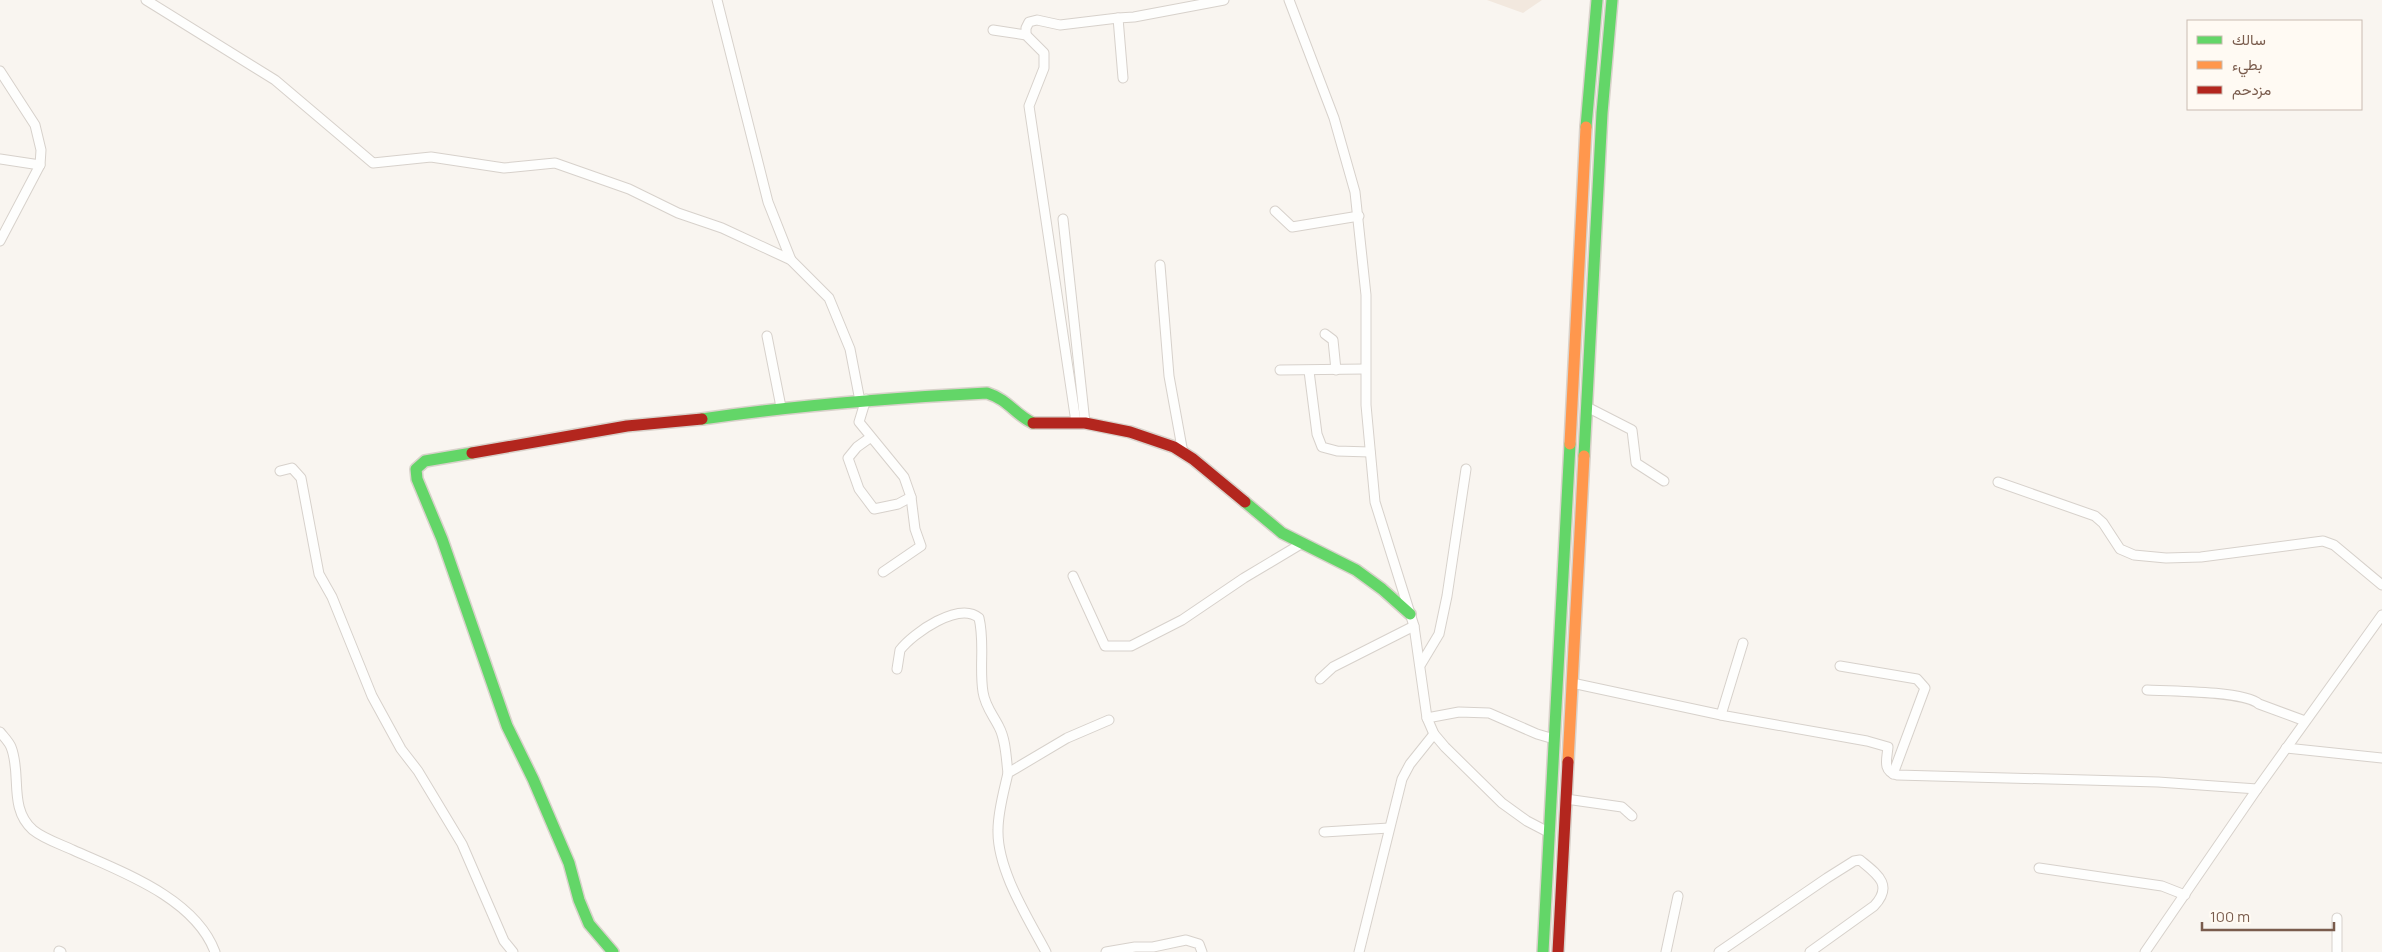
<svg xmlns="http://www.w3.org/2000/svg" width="2382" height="952" viewBox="0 0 2382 952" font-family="Manrope,Vazirmatn,sans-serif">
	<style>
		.residential { fill: #f2e8de }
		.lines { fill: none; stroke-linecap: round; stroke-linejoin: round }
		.street-casing { stroke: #d7d1cb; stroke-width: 11 }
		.fast-casing { stroke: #d9d2cb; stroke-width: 14 }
		.slow-casing { stroke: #d9d2cb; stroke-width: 14 }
		.jam-casing { stroke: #d9d2cb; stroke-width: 14 }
		.street { stroke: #fefefd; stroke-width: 9 }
		.fast { stroke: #63d668; stroke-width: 11 }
		.slow { stroke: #ff974d; stroke-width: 11 }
		.jam { stroke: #b3261e; stroke-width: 11 }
	</style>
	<rect width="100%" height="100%" fill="#f9f5f0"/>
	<path class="residential" d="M 1487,0 L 1542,0 L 1523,13 Z"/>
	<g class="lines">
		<defs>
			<g id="street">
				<path d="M 146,0 L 275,80 L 373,163 L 431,157 L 504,168 L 555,163 L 629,189 L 678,213 L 722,228 L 791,260 L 829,298 L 850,349 L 860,401"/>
				<path d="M 717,0 L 768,202 L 791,260"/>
				<path d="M 1289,0 L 1334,118 L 1355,192 L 1366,295 L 1366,405 L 1375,502 L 1414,626 L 1427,718 L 1434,734 L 1445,747 L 1502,803 L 1527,821 L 1550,833"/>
				<path d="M 993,30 L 1026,35 L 1044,53 L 1044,68 L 1029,106 L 1076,422"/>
				<path d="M 1026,35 L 1026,28 L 1029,22 L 1037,20 L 1060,25 L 1118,18"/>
				<path d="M 0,71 L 35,125 L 41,150 L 40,165 L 0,241"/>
				<path d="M 1123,78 L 1118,18 L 1134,17 L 1224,0"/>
				<path d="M 0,159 L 40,165"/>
				<path d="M 1275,211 L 1292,227 L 1359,216"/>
				<path d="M 1063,219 L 1085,423"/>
				<path d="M 1160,265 L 1169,376 L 1183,453"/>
				<path d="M 1325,334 L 1333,340 L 1336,370"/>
				<path d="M 767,336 L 781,407"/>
				<path d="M 1280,370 L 1365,369"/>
				<path d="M 1309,371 L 1317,434 L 1322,447 L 1337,451 L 1370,452"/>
				<path d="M 866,399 L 859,422 L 904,477 L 911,497 L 898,504 L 874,509 L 859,489 L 848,458 L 857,447 L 871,437"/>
				<path d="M 1587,407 L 1632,430 L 1636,463 L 1664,481"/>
				<path d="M 280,471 L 292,468 L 301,478 L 319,574 L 332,597 L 372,696 L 401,749 L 418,771 L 462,844 L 504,941 L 513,952"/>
				<path d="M 1998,482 L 2095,516 L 2103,523 L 2120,549 L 2134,555 L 2166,558 L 2201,557 L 2323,541 L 2334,545 L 2382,585"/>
				<path d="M 883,572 L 921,546 L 915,529 L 911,497"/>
				<path d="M 1073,576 L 1105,646 L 1131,646 L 1182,620 L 1244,578 L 1301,544"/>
				<path d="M 1421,664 L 1439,634 L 1447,596 L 1466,469"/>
				<path d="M 1840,666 L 1917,679 L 1925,688 L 1893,774"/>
				<path d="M 897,669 L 900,650 C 913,633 959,601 979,618 C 985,643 979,667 983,692 C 985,706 993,715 999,727 C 1006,740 1006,758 1008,773"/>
				<path d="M 1320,679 L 1333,667 L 1414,626"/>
				<path d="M 1572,683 L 1726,716 L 1867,741 L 1888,747 C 1887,759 1882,771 1897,775 L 2158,782 L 2257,789"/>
				<path d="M 2147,690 C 2170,691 2244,691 2259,704 L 2305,721"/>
				<path d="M 1721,715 L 1743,643"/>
				<path d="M 1427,718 L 1459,712 L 1489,713 L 1537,734 L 1554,739"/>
				<path d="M 0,732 C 4,737 9,742 11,747 C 22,774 8,808 33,830 C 44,839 60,844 73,850 C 122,872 195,898 215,952"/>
				<path d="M 2286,748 L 2382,758"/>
				<path d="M 1566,799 L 1622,807 L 1632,816"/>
				<path d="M 1324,832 L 1389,828"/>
				<path d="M 2039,868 L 2162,886 L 2185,895"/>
				<path d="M 2337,918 L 2337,952"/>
				<path d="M 59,951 L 61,952"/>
				<path d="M 1046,952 C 1028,918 997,870 998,830 C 998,811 1004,791 1008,773 L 1067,738 L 1109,720"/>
				<path d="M 1106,952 L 1135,947 L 1153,947 L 1186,940 L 1199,944 L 1202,952"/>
				<path d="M 1359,952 L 1402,779 L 1410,764 L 1434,734"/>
				<path d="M 1666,952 L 1678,896"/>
				<path d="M 1719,952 L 1827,878 L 1854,861 L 1860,860 C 1877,874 1894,885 1874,906 L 1810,952"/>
				<path d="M 2145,952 L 2257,789 L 2382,615"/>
			</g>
			<g id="fast">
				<path d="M 1586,127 L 1597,0"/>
				<path d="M 702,419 C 797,405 891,398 987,393 C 1009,400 1014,414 1033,423"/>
				<path d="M 472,453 L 425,461 L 416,469 L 417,479 L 442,539 L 507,726 L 533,779 L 569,863 L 579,900 L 589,924 L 613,952"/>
				<path d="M 1584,456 L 1602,113 L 1612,0"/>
				<path d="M 1245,502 L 1282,533 L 1356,570 L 1382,589 L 1410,614"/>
				<path d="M 1543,952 L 1570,444"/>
			</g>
			<g id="slow">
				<path d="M 1570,444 L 1586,127"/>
				<path d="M 1568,762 L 1584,456"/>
			</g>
			<g id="jam">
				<path d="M 1033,423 L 1085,423 L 1130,432 L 1174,447 L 1193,459 L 1245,502"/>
				<path d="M 472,453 L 627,426 L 702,419"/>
				<path d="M 1558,952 L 1568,762"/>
			</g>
		</defs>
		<use href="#street" class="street-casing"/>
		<use href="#fast" class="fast-casing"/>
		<use href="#slow" class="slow-casing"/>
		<use href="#jam" class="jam-casing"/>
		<use href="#street" class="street"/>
		<use href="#fast" class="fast"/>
		<use href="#slow" class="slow"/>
		<use href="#jam" class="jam"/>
	</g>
	<rect x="2187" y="20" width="175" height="90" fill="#fffaf3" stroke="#cabbb1"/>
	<rect x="2197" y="36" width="25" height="8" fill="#63d668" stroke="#cabbb1"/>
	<text x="2232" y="45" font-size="15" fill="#7a5c4d">سالك</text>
	<rect x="2197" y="61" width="25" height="8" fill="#ff974d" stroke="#cabbb1"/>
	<text x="2232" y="70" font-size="15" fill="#7a5c4d">بطيء</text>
	<rect x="2197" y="86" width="25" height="8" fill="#b3261e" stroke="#cabbb1"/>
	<text x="2232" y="95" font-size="15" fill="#7a5c4d">مزدحم</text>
	<path d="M2202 922v8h132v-8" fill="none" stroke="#7a5c4d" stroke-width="2.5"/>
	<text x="2210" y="922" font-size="15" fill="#7a5c4d" stroke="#fffaf3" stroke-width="4" paint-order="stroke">100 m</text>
</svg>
